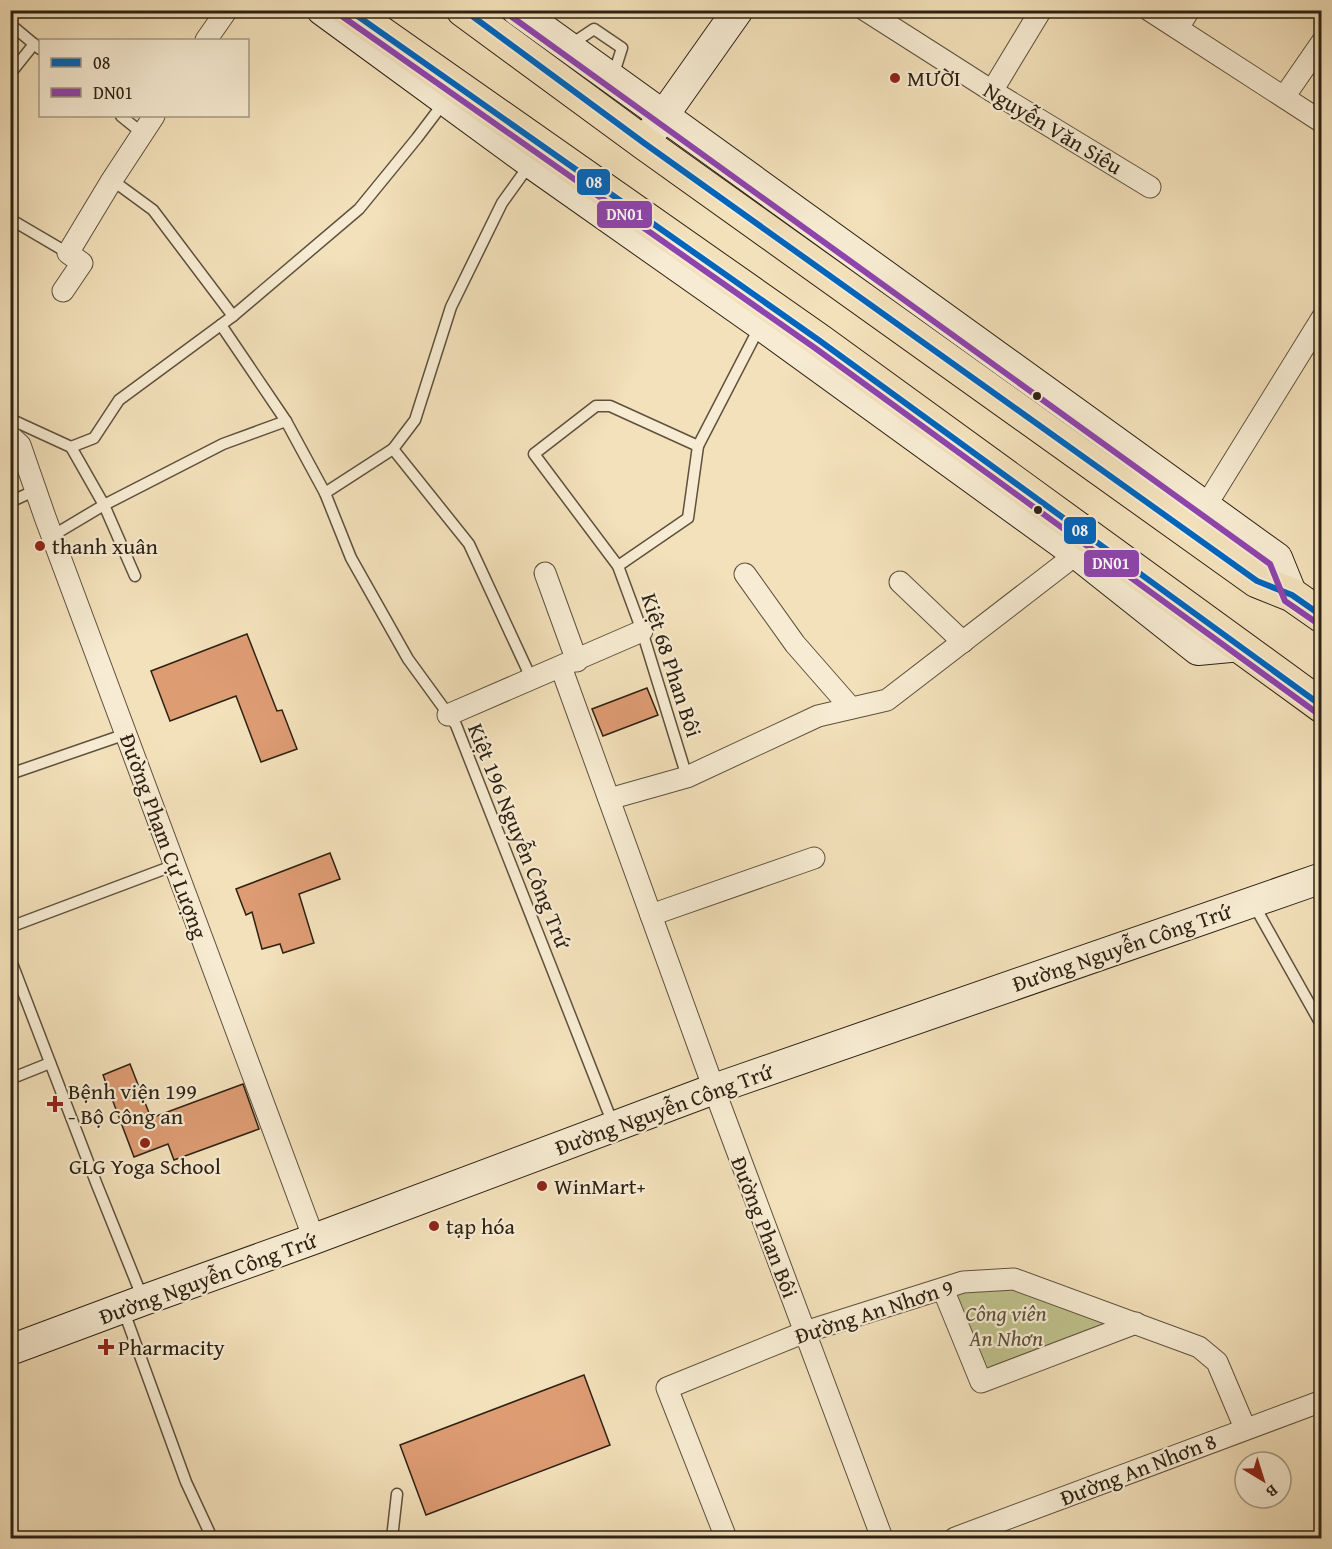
<svg xmlns="http://www.w3.org/2000/svg" width="1332" height="1549" viewBox="0 0 1332 1549" font-family="'Gentium Book Plus',serif">
	<style>
		.green { fill: #bfc28d; stroke: #767250; stroke-width: 1.5 }
		.building { fill: #de9c73; stroke: #2d2113; stroke-width: 1.5 }
		.lines { fill: none; stroke-linecap: round; stroke-linejoin: round }
		.lane-casing { stroke: #5e513d; stroke-width: 13 }
		.street-casing { stroke: #5e513d; stroke-width: 23 }
		.secondary-casing { stroke: #2d2113; stroke-width: 32 }
		.highway-casing { stroke: #2d2113; stroke-width: 35 }
		.lane { stroke: #f7ecd3; stroke-width: 10 }
		.street { stroke: #f7ecd3; stroke-width: 21 }
		.secondary { stroke: #f7ecd3; stroke-width: 30 }
		.highway { stroke: #f3e1bb; stroke-width: 33 }
		.bus-1-casing { stroke: #f7ecd3; stroke-width: 10 }
		.bus-2-casing { stroke: #f7ecd3; stroke-width: 10 }
		.bus-1 { stroke: #0065bd; stroke-width: 6 }
		.bus-2 { stroke: #8e44ad; stroke-width: 6 }
		.poi-dot { fill: #8f2418; stroke: #f7ecd3; stroke-width: 2 }
		.bus-dot { fill: #2d2113; stroke: #f7ecd3; stroke-width: 2 }
		.labels { text-anchor: middle; dominant-baseline: central; stroke-width: 4.5; stroke-linejoin: round; paint-order: stroke }
		.poi-label { font-size: 22px; fill: #2d2113; stroke: #f7ecd3; text-anchor: start }
		.street-label { font-size: 22px; fill: #2d2113; stroke: #f7ecd3 }
		.park-label { font-size: 22px; font-style: italic; fill: #595138; stroke: #f7ecd3 }
		.line-badge { stroke: #f7ecd3; stroke-width: 2 }
		.badge-label { font-size: 16px; text-anchor: middle; font-weight: bold; fill: #fff }
	</style>
	<rect width="100%" height="100%" fill="#f3e1bb"/>
	<filter id="stains"><feTurbulence type="fractalNoise" baseFrequency=".00333" numOctaves="4"/><feColorMatrix values="0 0 0 0 .2 0 0 0 0 .09 0 0 0 0 .02 0 0 0 .5 -.17"/></filter>
	<radialGradient id="worn" r=".72"><stop offset=".6" stop-color="#630" stop-opacity="0"/><stop offset="1" stop-color="#630" stop-opacity=".3"/></radialGradient>
	<path class="green" d="M 1016,1285 L 1123,1323 L 983,1376 L 949,1291 Z"/>
	<g class="building">
		<path d="M 247,634 L 277,711 L 282,710 L 297,749 L 261,762 L 236,696 L 170,721 L 151,671 Z"/>
		<path d="M 647,688 L 658,715 L 603,736 L 592,709 Z"/>
		<path d="M 330,853 L 340,879 L 299,894 L 314,943 L 283,953 L 280,944 L 262,949 L 252,912 L 246,915 L 236,889 Z"/>
		<path d="M 130,1064 L 151,1118 L 243,1084 L 259,1129 L 174,1160 L 168,1144 L 134,1157 L 103,1075 Z"/>
		<path d="M 584,1375 L 610,1445 L 426,1515 L 400,1445 Z"/>
	</g>
	<g class="lines">
		<defs>
			<g id="lane">
				<path d="M 10,24 L 40,49"/>
				<path d="M 570,45 L 594,29 L 622,48 L 613,76"/>
				<path d="M 10,74 L 34,44"/>
				<path d="M 121,116 L 142,133"/>
				<path d="M 112,180 L 153,210 L 233,316"/>
				<path d="M 10,219 L 68,253"/>
				<path d="M 221,325 L 286,421 L 325,493 L 351,558 L 408,659 L 456,725 L 613,1124"/>
				<path d="M 10,419 L 71,447"/>
				<path d="M 71,447 L 94,438 L 119,400 L 233,316 L 359,209 L 417,138 L 445,101"/>
				<path d="M 71,447 L 104,505 L 135,576"/>
				<path d="M 393,449 L 469,544 L 532,680"/>
				<path d="M 325,493 L 393,449 L 415,420 L 451,307 L 502,203 L 530,164"/>
				<path d="M 10,502 L 36,490"/>
				<path d="M 52,536 L 104,505 L 223,444 L 286,421"/>
				<path d="M 618,566 L 688,518 L 698,446"/>
				<path d="M 10,774 L 126,734"/>
				<path d="M 687,777 L 642,631 L 618,566 L 534,454 L 596,406 L 610,406 L 698,446 L 760,326"/>
				<path d="M 1254,905 L 1322,1026"/>
				<path d="M 10,927 L 175,865"/>
				<path d="M 10,958 L 97,1185 L 143,1299"/>
				<path d="M 10,1079 L 50,1063"/>
				<path d="M 123,1309 L 186,1482 L 212,1538"/>
				<path d="M 392,1538 L 397,1494"/>
			</g>
			<g id="street">
				<path d="M 865,10 L 992,91 L 1150,187"/>
				<path d="M 1149,10 L 1322,122"/>
				<path d="M 1178,28 L 1189,10"/>
				<path d="M 206,40 L 227,10"/>
				<path d="M 992,91 L 1041,10"/>
				<path d="M 1284,97 L 1322,42"/>
				<path d="M 63,291 L 82,263 L 68,253 L 112,180 L 154,116"/>
				<path d="M 10,436 L 20,445 L 45,517 L 314,1239"/>
				<path d="M 1205,507 L 1322,318"/>
				<path d="M 545,573 L 577,661"/>
				<path d="M 745,574 L 795,644 L 851,708"/>
				<path d="M 900,582 L 963,642"/>
				<path d="M 561,667 L 714,1089 L 882,1538"/>
				<path d="M 448,715 L 642,631"/>
				<path d="M 609,799 L 687,777 L 818,716 L 887,700 L 1087,546"/>
				<path d="M 651,915 L 814,858"/>
				<path d="M 943,1289 L 981,1382 L 1136,1323"/>
				<path d="M 726,1538 L 667,1388 L 805,1332 L 963,1282 L 1014,1279 L 1199,1347 L 1217,1362 L 1245,1428"/>
				<path d="M 955,1538 L 1322,1401"/>
			</g>
			<g id="secondary">
				<path d="M 322,10 L 531,163 L 761,325 L 1077,554 L 1198,650 L 1241,646"/>
				<path d="M 517,10 L 1277,558 L 1292,595"/>
				<path d="M 651,133 L 738,10"/>
				<path d="M 10,1350 L 144,1300 L 314,1239 L 714,1089 L 1322,878"/>
			</g>
			<g id="highway">
				<path d="M 348,10 L 820,341 L 1322,706"/>
				<path d="M 463,10 L 644,143 L 1257,581 L 1292,595 L 1322,616"/>
			</g>
		</defs>
		<use href="#lane" class="lane-casing"/>
		<use href="#street" class="street-casing"/>
		<use href="#secondary" class="secondary-casing"/>
		<use href="#highway" class="highway-casing"/>
		<use href="#lane" class="lane"/>
		<use href="#street" class="street"/>
		<use href="#secondary" class="secondary"/>
		<use href="#highway" class="highway"/>
		<defs>
			<g id="bus-1">
				<path d="M 349,10 L 820,341 L 1322,706"/>
				<path d="M 464,10 L 644,143 L 1257,581 L 1292,595 L 1322,616"/>
			</g>
			<g id="bus-2">
				<path d="M 343,17 L 815,348 L 1317,713"/>
				<path d="M 512,17 L 1270,564 L 1285,601 L 1317,623"/>
			</g>
		</defs>
		<use href="#bus-1" class="bus-1-casing"/>
		<use href="#bus-2" class="bus-2-casing"/>
		<use href="#bus-1" class="bus-1"/>
		<use href="#bus-2" class="bus-2"/>
	</g>
	<g class="poi-dot">
		<circle cx="895" cy="78" r="6"/>
		<circle cx="40" cy="546" r="6"/>
		<path d="M52 1095h6v6h6v6h-6v6h-6v-6h-6v-6h6z"/>
		<circle cx="145" cy="1143" r="6"/>
		<circle cx="542" cy="1186" r="6"/>
		<circle cx="434" cy="1226" r="6"/>
		<path d="M103 1338h6v6h6v6h-6v6h-6v-6h-6v-6h6z"/>
	</g>
	<g class="bus-dot">
		<circle cx="1037" cy="396" r="5"/>
		<circle cx="1038" cy="510" r="5"/>
	</g>
	<g class="labels">
		<g class="poi-label">
			<text x="907" y="78">MƯỜI</text>
			<text x="52" y="546">thanh xuân</text>
			<text x="68" y="1091">Bệnh viện 199<tspan x="68" dy="25">- Bộ Công an</tspan></text>
			<text x="145" y="1166" text-anchor="middle">GLG Yoga School</text>
			<text x="554" y="1186">WinMart+</text>
			<text x="446" y="1226">tạp hóa</text>
			<text x="118" y="1347">Pharmacity</text>
		</g>
		<g class="street-label">
			<text transform="translate(1053 128) rotate(31)">Nguyễn Văn Siêu</text>
			<text transform="translate(672 665) rotate(72)">Kiệt 68 Phan Bôi</text>
			<text transform="translate(164 836) rotate(70)">Đường Phạm Cự Lượng</text>
			<text transform="translate(520 836) rotate(68)">Kiệt 196 Nguyễn Công Trứ</text>
			<text transform="translate(1122 947) rotate(-19)">Đường Nguyễn Công Trứ</text>
			<text transform="translate(664 1109) rotate(-20)">Đường Nguyễn Công Trứ</text>
			<text transform="translate(765 1227) rotate(69)">Đường Phan Bôi</text>
			<text transform="translate(208 1278) rotate(-20)">Đường Nguyễn Công Trứ</text>
			<text transform="translate(874 1311) rotate(-18)">Đường An Nhơn 9</text>
			<text transform="translate(1138 1469) rotate(-21)">Đường An Nhơn 8</text>
		</g>
		<g class="park-label">
			<text x="1006" y="1313">Công viên<tspan x="1006" dy="25">An Nhơn</tspan></text>
		</g>
	</g>
	<g class="line-badge">
		<rect x="576" y="168" width="35" height="28" rx="6" fill="#0065bd"/>
		<rect x="596" y="200" width="57" height="29" rx="6" fill="#8e44ad"/>
		<rect x="1063" y="516" width="34" height="29" rx="6" fill="#0065bd"/>
		<rect x="1083" y="549" width="57" height="29" rx="6" fill="#8e44ad"/>
	</g>
	<g class="badge-label">
		<text x="594" y="188">08</text>
		<text x="625" y="220">DN01</text>
		<text x="1080" y="536">08</text>
		<text x="1111" y="569">DN01</text>
	</g>
	<rect width="1332" height="1549" fill="none" stroke="#f3e1bb" stroke-width="36"/>
	<rect x="12" y="12" width="1308" height="1525" fill="none" stroke="#2d2113" stroke-width="3"/>
	<rect x="18" y="18" width="1296" height="1513" fill="none" stroke="#2d2113" stroke-width="1.5"/>
	<rect x="39" y="39" width="210" height="78" fill="#f7ecd3" stroke="#a69b86" stroke-width="1.5"/>
	<rect x="51" y="58" width="30" height="9" fill="#0065bd" stroke="#a69b86" stroke-width="1.5"/>
	<text x="93" y="69" font-size="18" fill="#2d2113">08</text>
	<rect x="51" y="88" width="30" height="9" fill="#8e44ad" stroke="#a69b86" stroke-width="1.5"/>
	<text x="93" y="99" font-size="18" fill="#2d2113">DN01</text>
	<g transform="translate(1263 1480) rotate(142)"><circle r="28" fill="#f7ecd3" stroke="#a69b86" stroke-width="1.5"/>
	<path d="M0-4.5L10 22L0 15L-10 22Z" fill="#8f2418"/>
	<text y="-9" font-size="16" font-weight="bold" text-anchor="middle" fill="#2d2113">B</text>
	</g>
	<rect width="100%" height="100%" filter="url(#stains)"/>
	<rect width="100%" height="100%" fill="url(#worn)"/>
</svg>
